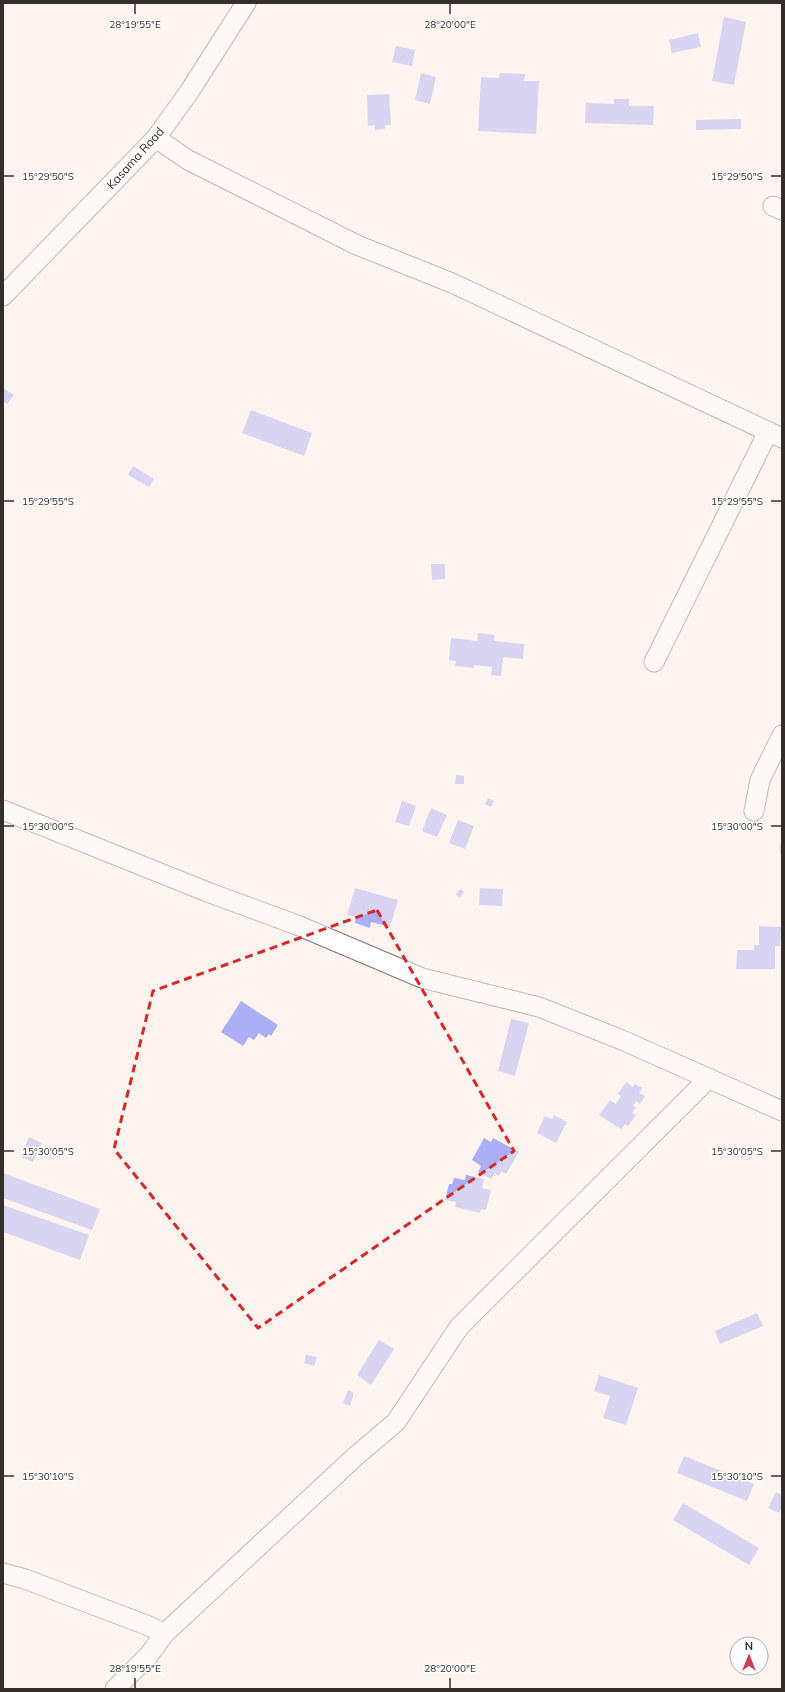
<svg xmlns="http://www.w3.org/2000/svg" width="785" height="1692" viewBox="0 0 785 1692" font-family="Mulish,sans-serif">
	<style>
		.building { fill: #acaef6 }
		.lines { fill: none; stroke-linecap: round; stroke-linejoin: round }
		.minor-casing { stroke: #82746d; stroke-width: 21 }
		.minor { stroke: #fff; stroke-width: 19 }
		.marked { fill: none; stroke: #d62828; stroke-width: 3; stroke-dasharray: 8 5; stroke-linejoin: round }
		.ticks { fill: none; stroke: #342e2b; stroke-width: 1.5 }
		.labels { text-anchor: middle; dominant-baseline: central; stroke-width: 3; stroke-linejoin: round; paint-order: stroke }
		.street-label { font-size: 12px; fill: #342e2b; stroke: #fff }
		.ticks-label { font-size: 10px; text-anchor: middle; fill: #342e2b; stroke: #fff; stroke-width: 3; stroke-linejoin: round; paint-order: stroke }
	</style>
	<rect width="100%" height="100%" fill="#fdf4ef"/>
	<g class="building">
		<path d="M 724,17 L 746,22 L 734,85 L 712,81 Z"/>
		<path d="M 698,33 L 701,47 L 672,53 L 669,40 Z"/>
		<path d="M 396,46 L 415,50 L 412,66 L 392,62 Z"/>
		<path d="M 421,73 L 436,77 L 430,104 L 415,100 Z"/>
		<path d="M 500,73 L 525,74 L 524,81 L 539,81 L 536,134 L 478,131 L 481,77 L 499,78 Z"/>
		<path d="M 389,94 L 391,125 L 385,125 L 385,129 L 375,130 L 375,125 L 368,126 L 367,95 Z"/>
		<path d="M 614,99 L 629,99 L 629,106 L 654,106 L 653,125 L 585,123 L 586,103 L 614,104 Z"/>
		<path d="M 741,119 L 741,129 L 696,130 L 696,120 Z"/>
		<path d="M 3,388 L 14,395 L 7,404 L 3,401 Z"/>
		<path d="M 251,410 L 312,433 L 304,456 L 242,433 Z"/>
		<path d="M 133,466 L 154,479 L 149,487 L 128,475 Z"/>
		<path d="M 431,564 L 445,564 L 445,579 L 432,580 Z"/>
		<path d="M 478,633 L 495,635 L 494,641 L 524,644 L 523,659 L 503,657 L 501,676 L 491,675 L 492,667 L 474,665 L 474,668 L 455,666 L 456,661 L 449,660 L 451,638 L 477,641 Z"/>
		<path d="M 456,775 L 464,776 L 464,784 L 455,784 Z"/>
		<path d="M 488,798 L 494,801 L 491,807 L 485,804 Z"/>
		<path d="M 402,801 L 416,806 L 409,826 L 395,822 Z"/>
		<path d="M 431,808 L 447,815 L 437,837 L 422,831 Z"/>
		<path d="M 458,820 L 474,826 L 465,849 L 449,843 Z"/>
		<path d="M 780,844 L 782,845 L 782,854 L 780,854 Z"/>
		<path d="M 355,888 L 398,900 L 390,927 L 371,922 L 370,928 L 355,923 L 356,917 L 347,915 Z"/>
		<path d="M 480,888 L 503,889 L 502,906 L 479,905 Z"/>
		<path d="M 460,889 L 464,892 L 460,898 L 456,895 Z"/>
		<path d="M 759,926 L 781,927 L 780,946 L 775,946 L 775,969 L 736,969 L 737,950 L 754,950 L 754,945 L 759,945 Z"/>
		<path d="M 241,1001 L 278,1025 L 271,1036 L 269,1034 L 266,1038 L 259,1033 L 254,1040 L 249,1037 L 243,1046 L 221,1032 Z"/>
		<path d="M 511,1019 L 529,1023 L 515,1076 L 498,1071 Z"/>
		<path d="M 626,1082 L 633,1087 L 635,1084 L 642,1088 L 639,1093 L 645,1096 L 640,1104 L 636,1101 L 633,1106 L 636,1107 L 632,1113 L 636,1115 L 628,1126 L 625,1124 L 621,1129 L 599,1115 L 610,1100 L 616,1104 L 621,1096 L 618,1094 Z"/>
		<path d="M 554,1115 L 567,1122 L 556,1143 L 537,1133 L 545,1116 L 552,1119 Z"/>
		<path d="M 29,1137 L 42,1143 L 33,1162 L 21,1157 Z"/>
		<path d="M 484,1138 L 491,1142 L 493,1138 L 519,1152 L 506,1174 L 501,1171 L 499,1176 L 495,1173 L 491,1179 L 478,1172 L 481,1166 L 472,1160 Z"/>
		<path d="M 3,1173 L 100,1209 L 92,1230 L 3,1198 Z"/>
		<path d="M 466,1175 L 484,1179 L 482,1188 L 491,1190 L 486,1210 L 481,1209 L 480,1213 L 455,1207 L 456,1202 L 445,1200 L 449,1184 L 452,1184 L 454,1178 L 465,1180 Z"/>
		<path d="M 3,1205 L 89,1235 L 80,1260 L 3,1232 Z"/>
		<path d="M 757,1313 L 763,1326 L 720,1344 L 715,1331 Z"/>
		<path d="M 379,1340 L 394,1349 L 371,1385 L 357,1375 Z"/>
		<path d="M 306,1355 L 317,1357 L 314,1366 L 304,1363 Z"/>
		<path d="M 599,1375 L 638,1388 L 626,1425 L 603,1418 L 610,1396 L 594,1391 Z"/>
		<path d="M 348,1390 L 354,1393 L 350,1406 L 343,1403 Z"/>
		<path d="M 684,1456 L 754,1484 L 747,1501 L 677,1473 Z"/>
		<path d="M 776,1492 L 782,1495 L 782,1507 L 779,1513 L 768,1508 Z"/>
		<path d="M 683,1503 L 759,1548 L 749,1565 L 673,1520 Z"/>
	</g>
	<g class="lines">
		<defs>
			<g id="minor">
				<path d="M 156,138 L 188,160 L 357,245 L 452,283 L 782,438"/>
				<path d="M 773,206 L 782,210"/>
				<path d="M 3,296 L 156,138 L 189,92 L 246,3"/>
				<path d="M 654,662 L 768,432"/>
				<path d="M 3,810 L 210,893 L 297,925 L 422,978 L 539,1007 L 622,1040 L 782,1111"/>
				<path d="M 754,811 L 760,780 L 782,735"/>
				<path d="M 3,1573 L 25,1579 L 149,1626 L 164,1634"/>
				<path d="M 115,1689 L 149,1655 L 164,1634 L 357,1455 L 396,1422 L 459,1327 L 709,1078"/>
			</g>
		</defs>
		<use href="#minor" class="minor-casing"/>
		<use href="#minor" class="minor"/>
	</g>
	<path d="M0 0H785V1692H0ZM 377,910 L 514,1151 L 258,1328 L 114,1149 L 153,991 Z" fill="#fdf4ef" fill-opacity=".55" fill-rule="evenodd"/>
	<path class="marked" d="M 377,910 L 514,1151 L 258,1328 L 114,1149 L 153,991 Z"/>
	<path class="ticks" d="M 135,4 L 135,14M 450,4 L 450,14M 4,176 L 14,176M 771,176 L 781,176M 4,501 L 14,501M 771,501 L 781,501M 4,826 L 14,826M 771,826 L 781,826M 4,1151 L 14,1151M 771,1151 L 781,1151M 4,1476 L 14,1476M 771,1476 L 781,1476M 135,1678 L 135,1688M 450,1678 L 450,1688"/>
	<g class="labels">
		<g class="street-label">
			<text transform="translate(135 158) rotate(-48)">Kasama Road</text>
		</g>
	</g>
	<g class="ticks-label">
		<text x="135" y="28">28°19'55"E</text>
		<text x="450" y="28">28°20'00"E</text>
		<text x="48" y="180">15°29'50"S</text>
		<text x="737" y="180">15°29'50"S</text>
		<text x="48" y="505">15°29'55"S</text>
		<text x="737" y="505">15°29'55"S</text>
		<text x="48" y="830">15°30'00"S</text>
		<text x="737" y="830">15°30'00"S</text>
		<text x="48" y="1155">15°30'05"S</text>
		<text x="737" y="1155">15°30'05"S</text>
		<text x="48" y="1480">15°30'10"S</text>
		<text x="737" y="1480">15°30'10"S</text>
		<text x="135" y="1672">28°19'55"E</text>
		<text x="450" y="1672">28°20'00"E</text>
	</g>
	<rect width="785" height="1692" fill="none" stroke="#342e2b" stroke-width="8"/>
	<g transform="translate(749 1656)"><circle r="19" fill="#ffffff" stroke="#aeabaa"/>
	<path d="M0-3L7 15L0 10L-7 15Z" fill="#cf3f53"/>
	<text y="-6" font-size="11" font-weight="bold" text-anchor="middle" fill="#342e2b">N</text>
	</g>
</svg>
